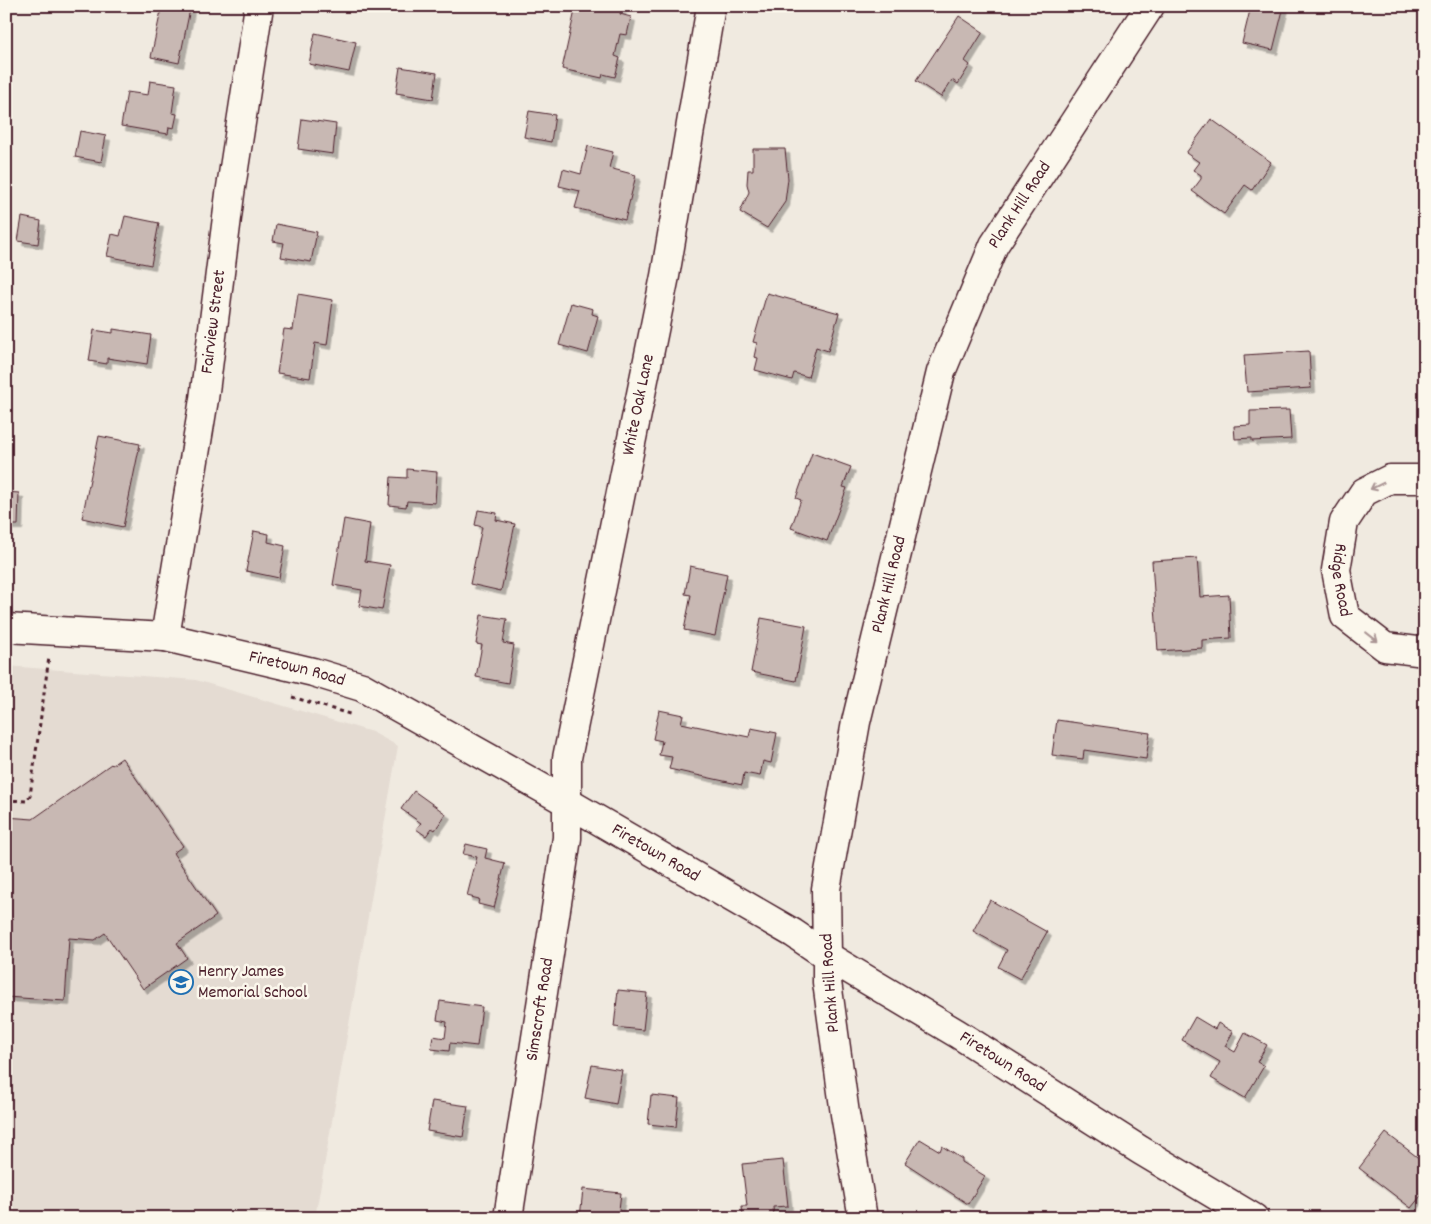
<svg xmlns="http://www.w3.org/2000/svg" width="1431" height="1224" viewBox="0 0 1431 1224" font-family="Dekko,sans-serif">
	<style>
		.built { fill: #e4dbd2 }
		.building { fill: #c8b8b3; stroke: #4a1f2b; filter: url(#shadow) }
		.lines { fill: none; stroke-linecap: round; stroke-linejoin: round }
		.street-casing { stroke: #4a1f2b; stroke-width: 31 }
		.secondary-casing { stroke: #4a1f2b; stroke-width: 31 }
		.path { stroke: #4a1f2b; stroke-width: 3; stroke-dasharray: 4 4; stroke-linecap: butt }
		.street { stroke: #fbf7ec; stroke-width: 28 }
		.secondary { stroke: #fbf7ec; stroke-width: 28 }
		.oneway { stroke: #ab9695 }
		.labels { text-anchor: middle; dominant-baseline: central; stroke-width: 5; stroke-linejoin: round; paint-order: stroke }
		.street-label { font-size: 18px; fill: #4a1f2b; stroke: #fbf7ec }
		.poi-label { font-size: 18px; fill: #4a1f2b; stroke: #fbf7ec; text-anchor: start }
	</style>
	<defs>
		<filter id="shadow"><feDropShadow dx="4.5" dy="4.5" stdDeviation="0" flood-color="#0004"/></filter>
	</defs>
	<rect width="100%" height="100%" fill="#f0eae0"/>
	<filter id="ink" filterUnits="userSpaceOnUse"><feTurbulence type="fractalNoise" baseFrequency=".02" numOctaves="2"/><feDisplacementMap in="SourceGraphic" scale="10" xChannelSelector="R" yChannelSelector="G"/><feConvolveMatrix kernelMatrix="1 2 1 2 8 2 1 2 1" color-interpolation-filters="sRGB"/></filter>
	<g filter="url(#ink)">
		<path class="built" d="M 6,666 L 196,680 L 372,732 L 398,746 L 315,1218 L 6,1218 Z"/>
		<g class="building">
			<path d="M 162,6 L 181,6 L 190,9 L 179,63 L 151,57 Z"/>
			<path d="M 576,6 L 622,6 L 620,14 L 631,17 L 627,35 L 620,34 L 615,56 L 620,58 L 615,77 L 603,74 L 602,78 L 562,69 Z"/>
			<path d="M 1251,6 L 1284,6 L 1273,50 L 1242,43 Z"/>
			<path d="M 959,16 L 983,32 L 965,61 L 970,65 L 958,84 L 952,80 L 941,97 L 916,81 Z"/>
			<path d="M 315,33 L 356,42 L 349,72 L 309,64 Z"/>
			<path d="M 400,67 L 437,73 L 433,99 L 396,93 Z"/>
			<path d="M 150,81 L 176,85 L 172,113 L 177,114 L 174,128 L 169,127 L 168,134 L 121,126 L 127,92 L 148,95 Z"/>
			<path d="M 529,111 L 555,115 L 551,142 L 524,137 Z"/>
			<path d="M 302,119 L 336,124 L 333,154 L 298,149 Z"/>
			<path d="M 1211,119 L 1271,162 L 1252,190 L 1245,185 L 1224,214 L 1192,191 L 1201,179 L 1201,175 L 1193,170 L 1199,162 L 1186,153 Z"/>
			<path d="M 80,131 L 106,136 L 101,162 L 75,157 Z"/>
			<path d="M 588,146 L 613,152 L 609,168 L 636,175 L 625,220 L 575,208 L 580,191 L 559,186 L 563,169 L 581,174 Z"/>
			<path d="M 753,149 L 785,149 L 788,179 L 785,202 L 767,228 L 740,212 L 749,192 L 747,184 L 748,170 L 753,170 Z"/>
			<path d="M 125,216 L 159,223 L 151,265 L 107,256 L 112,234 L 120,236 Z"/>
			<path d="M 22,217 L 41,221 L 38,244 L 18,241 Z"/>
			<path d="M 276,224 L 317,232 L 311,262 L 281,257 L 284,243 L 273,241 Z"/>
			<path d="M 767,293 L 839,313 L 828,351 L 816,347 L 808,377 L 794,373 L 792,380 L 755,370 L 758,358 L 754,357 L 757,343 L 753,342 Z"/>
			<path d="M 298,294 L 333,300 L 327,345 L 315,343 L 310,378 L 277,373 L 284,329 L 293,330 Z"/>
			<path d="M 571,303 L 593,309 L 592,314 L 598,316 L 588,353 L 559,345 Z"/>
			<path d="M 113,329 L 151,335 L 147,364 L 107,358 L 107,364 L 89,361 L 94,330 L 113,333 Z"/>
			<path d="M 1309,351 L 1311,388 L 1247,392 L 1244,355 Z"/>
			<path d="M 1289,410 L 1291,439 L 1252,441 L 1252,438 L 1235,439 L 1234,426 L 1250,425 L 1250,411 Z"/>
			<path d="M 99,436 L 140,444 L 123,527 L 82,518 Z"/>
			<path d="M 812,453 L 851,467 L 843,487 L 847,488 L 827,541 L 791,528 L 801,500 L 796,498 Z"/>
			<path d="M 407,469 L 437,472 L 435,503 L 407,501 L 406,507 L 389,505 L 391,477 L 407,478 Z"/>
			<path d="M 6,492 L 19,493 L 18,525 L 6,525 Z"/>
			<path d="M 478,510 L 497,513 L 496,520 L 515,524 L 501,591 L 470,584 L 482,527 L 475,525 Z"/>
			<path d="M 344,519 L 370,524 L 365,561 L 390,565 L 382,610 L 359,606 L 362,590 L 333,585 Z"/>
			<path d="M 254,531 L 269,534 L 268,542 L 285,546 L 279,578 L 246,571 Z"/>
			<path d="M 1197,558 L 1200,597 L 1229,595 L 1231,638 L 1202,640 L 1202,648 L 1158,651 L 1152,561 Z"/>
			<path d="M 690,566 L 727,574 L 715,636 L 684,630 L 691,595 L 685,594 Z"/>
			<path d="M 481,615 L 507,619 L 503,643 L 514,645 L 508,683 L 476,677 L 482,645 L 476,644 Z"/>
			<path d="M 761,618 L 806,626 L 796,681 L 751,672 Z"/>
			<path d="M 659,710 L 683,715 L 681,723 L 749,737 L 751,728 L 777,733 L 771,763 L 763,761 L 760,776 L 744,773 L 742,785 L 669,769 L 672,757 L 659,755 L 662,741 L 653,739 Z"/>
			<path d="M 1057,720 L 1150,733 L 1146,759 L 1084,750 L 1083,759 L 1052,755 Z"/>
			<path d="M 122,758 L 183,846 L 173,853 L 216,916 L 177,943 L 187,958 L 143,989 L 105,933 L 95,940 L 69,938 L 65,1001 L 6,997 L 6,817 L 33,819 L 111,764 L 112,765 Z"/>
			<path d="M 414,791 L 446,814 L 435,830 L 432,828 L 426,836 L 416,829 L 421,823 L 401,809 Z"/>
			<path d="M 466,844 L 487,849 L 485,858 L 505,863 L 494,908 L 478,904 L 479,899 L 467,896 L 477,857 L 463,854 Z"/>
			<path d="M 990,900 L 1047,932 L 1020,979 L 998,967 L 1007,950 L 973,931 Z"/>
			<path d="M 618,990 L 647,993 L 643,1030 L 614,1027 Z"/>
			<path d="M 440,1001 L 482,1007 L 477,1046 L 450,1043 L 449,1051 L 431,1049 L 433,1036 L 445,1038 L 447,1022 L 437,1020 Z"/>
			<path d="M 1195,1017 L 1215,1029 L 1218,1023 L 1233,1032 L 1225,1046 L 1235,1052 L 1245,1033 L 1267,1045 L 1257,1062 L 1264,1066 L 1245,1098 L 1211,1078 L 1220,1062 L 1182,1040 Z"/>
			<path d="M 592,1065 L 622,1070 L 616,1104 L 585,1098 Z"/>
			<path d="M 651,1095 L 679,1098 L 676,1127 L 648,1124 Z"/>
			<path d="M 432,1101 L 468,1106 L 463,1137 L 427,1131 Z"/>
			<path d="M 1386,1133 L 1425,1163 L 1425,1191 L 1411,1208 L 1359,1168 Z"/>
			<path d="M 920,1139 L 940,1151 L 942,1146 L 962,1159 L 962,1162 L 985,1176 L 968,1204 L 905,1163 Z"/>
			<path d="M 783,1160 L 788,1206 L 773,1207 L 774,1218 L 743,1218 L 742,1206 L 747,1206 L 742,1164 Z"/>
			<path d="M 583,1189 L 621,1193 L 618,1218 L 580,1218 Z"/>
		</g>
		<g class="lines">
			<defs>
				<g id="street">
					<path id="s1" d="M 1425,479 L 1390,479 L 1364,492 L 1344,522 L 1336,570 L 1345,616 L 1385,647 L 1425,652"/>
					<path id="s2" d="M 165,637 L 204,399 L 230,194 L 259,6"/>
					<path d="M 827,956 L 827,982 L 845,1114 L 863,1218"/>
					<path id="s3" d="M 508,1218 L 567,838 L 567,758 L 665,276 L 711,6"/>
				</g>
				<g id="secondary">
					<path id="s4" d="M 6,628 L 165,637 L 313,672 L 362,687 L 567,802 L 793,933 L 827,956 L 958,1034 L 1140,1150 L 1254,1218"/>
					<path id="s5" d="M 827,956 L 826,889 L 856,722 L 941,372 L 994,245 L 1150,6"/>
				</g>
			</defs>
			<use href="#street" class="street-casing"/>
			<use href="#secondary" class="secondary-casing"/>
			<g class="path">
				<path d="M 292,697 L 353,715"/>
				<path d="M 6,800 L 26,801 L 30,796 L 49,657"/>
			</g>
			<use href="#street" class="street"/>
			<use href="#secondary" class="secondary"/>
		</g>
		<defs><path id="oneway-shaft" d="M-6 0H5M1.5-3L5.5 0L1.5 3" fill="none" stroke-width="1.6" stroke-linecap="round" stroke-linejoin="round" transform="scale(1.25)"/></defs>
		<g class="oneway">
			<use href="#oneway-shaft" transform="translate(1377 486) rotate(154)"/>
			<use href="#oneway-shaft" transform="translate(1372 637) rotate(38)"/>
		</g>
	</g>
	<defs>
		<symbol id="school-ring" viewBox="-11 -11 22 22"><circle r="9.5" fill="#fbf7ec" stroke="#1f6fb2" stroke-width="1.5"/><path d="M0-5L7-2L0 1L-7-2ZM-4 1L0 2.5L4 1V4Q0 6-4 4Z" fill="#1f6fb2"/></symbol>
	</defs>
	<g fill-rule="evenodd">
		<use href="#school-ring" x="167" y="968" width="28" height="28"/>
	</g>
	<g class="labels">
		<g class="street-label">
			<text stroke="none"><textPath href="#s5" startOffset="782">Plank Hill Road</textPath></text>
			<text stroke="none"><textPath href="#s2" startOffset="319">Fairview Street</textPath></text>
			<text stroke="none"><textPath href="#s3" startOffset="825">White Oak Lane</textPath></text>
			<text stroke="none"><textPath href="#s1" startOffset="159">Ridge Road</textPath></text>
			<text stroke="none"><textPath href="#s5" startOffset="378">Plank Hill Road</textPath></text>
			<text stroke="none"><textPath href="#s4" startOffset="295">Firetown Road</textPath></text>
			<text stroke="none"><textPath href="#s4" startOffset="700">Firetown Road</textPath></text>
			<text transform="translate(831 983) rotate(-94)">Plank Hill Road</text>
			<text stroke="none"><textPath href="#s3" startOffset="211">Simscroft Road</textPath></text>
			<text stroke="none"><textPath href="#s4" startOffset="1105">Firetown Road</textPath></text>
		</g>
		<g class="poi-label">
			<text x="198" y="972">Henry James<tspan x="198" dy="21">Memorial School</tspan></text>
		</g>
	</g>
	<rect width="1431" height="1224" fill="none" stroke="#fbf7ec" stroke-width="25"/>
	<rect x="12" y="12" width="1406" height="1199" fill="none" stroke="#4a1f2b" stroke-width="2" filter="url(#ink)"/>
</svg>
